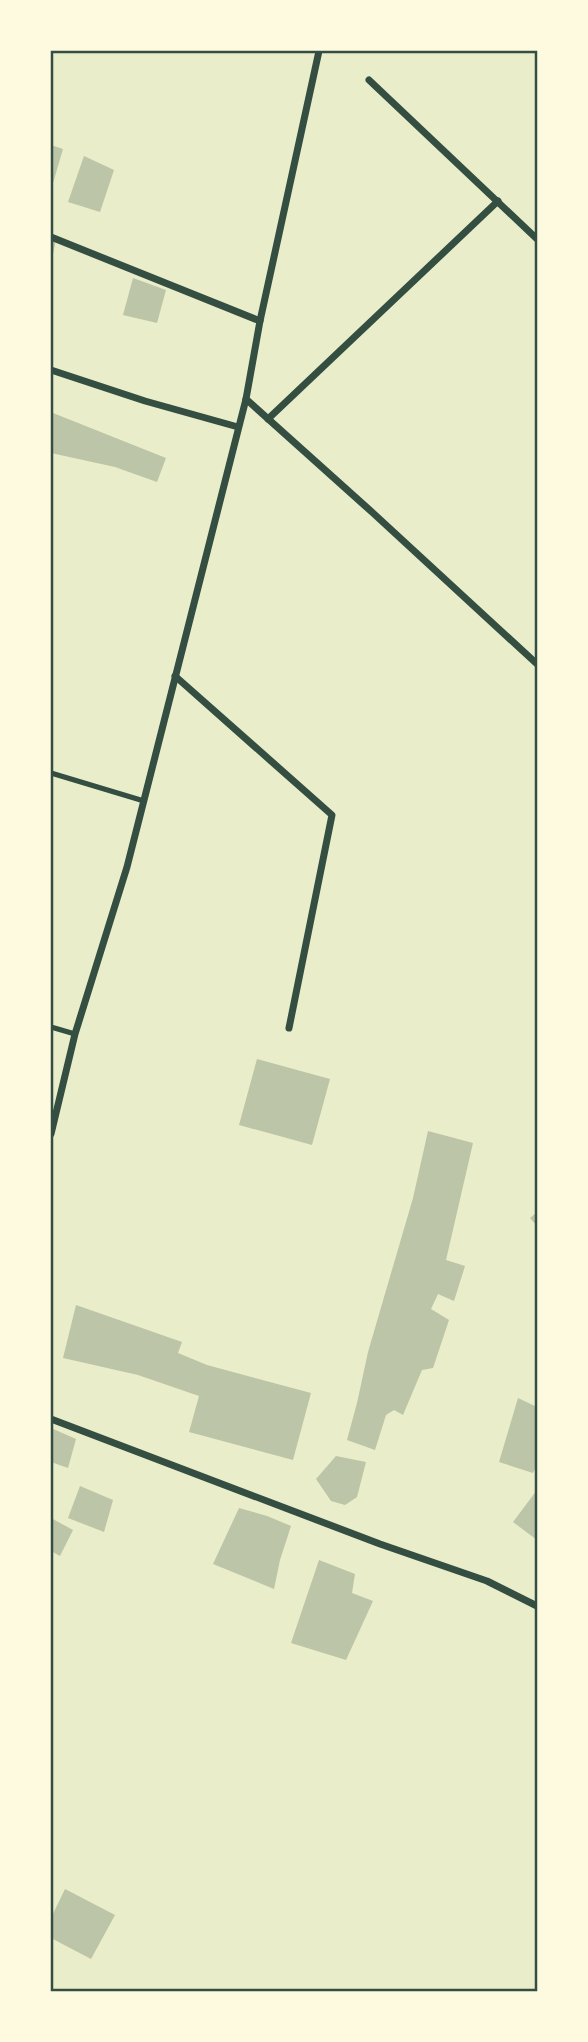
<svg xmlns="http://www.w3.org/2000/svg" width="588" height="2042" viewBox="0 0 588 2042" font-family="Quicksand,sans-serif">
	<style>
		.building { fill: #bcc5a7 }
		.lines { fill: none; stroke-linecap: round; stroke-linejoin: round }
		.service { stroke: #344e41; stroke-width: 5 }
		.minor { stroke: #344e41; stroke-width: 7 }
		.neatline { fill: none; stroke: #344e41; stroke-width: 2.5 }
	</style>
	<rect width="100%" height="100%" fill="#e9edc9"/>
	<g class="building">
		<path d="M 51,145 L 63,149 L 51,190 Z"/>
		<path d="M 84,156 L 114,170 L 100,212 L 68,202 Z"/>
		<path d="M 51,239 L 56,239 L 52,260 L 51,260 Z"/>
		<path d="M 133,278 L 166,290 L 157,323 L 123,315 Z"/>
		<path d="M 53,413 L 166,458 L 157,482 L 115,467 L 51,453 L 51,426 Z"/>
		<path d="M 257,1059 L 330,1079 L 312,1145 L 239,1125 Z"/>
		<path d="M 428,1131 L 473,1143 L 446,1260 L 465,1266 L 454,1301 L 438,1294 L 431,1309 L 449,1320 L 433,1368 L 422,1370 L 403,1415 L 394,1410 L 386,1415 L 375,1450 L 347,1440 L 357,1403 L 368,1352 L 413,1198 Z"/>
		<path d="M 537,1212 L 537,1226 L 530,1218 Z"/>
		<path d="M 76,1305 L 182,1342 L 178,1353 L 207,1365 L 311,1393 L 293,1460 L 189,1432 L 199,1396 L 138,1375 L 63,1358 Z"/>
		<path d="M 518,1398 L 537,1407 L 537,1465 L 533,1473 L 499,1462 Z"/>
		<path d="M 51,1428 L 76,1439 L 68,1468 L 51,1462 Z"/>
		<path d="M 336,1456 L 366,1462 L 357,1497 L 345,1505 L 331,1501 L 316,1479 Z"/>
		<path d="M 80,1486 L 113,1500 L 104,1532 L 68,1518 Z"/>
		<path d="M 537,1490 L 537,1540 L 513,1522 Z"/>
		<path d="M 239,1508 L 267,1516 L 291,1526 L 280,1560 L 274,1589 L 213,1564 Z"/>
		<path d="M 51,1518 L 73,1530 L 60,1556 L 51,1551 Z"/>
		<path d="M 319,1560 L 355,1574 L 352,1593 L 373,1601 L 346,1660 L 291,1643 Z"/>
		<path d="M 65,1889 L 115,1915 L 91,1959 L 51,1938 L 51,1918 Z"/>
	</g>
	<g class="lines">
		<g class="service">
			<path d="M 51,773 L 144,801"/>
			<path d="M 51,1027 L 75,1034"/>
		</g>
		<g class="minor">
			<path d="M 369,80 L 537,239"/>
			<path d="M 51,237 L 260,321"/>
			<path d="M 51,370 L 145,401 L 238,427"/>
			<path d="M 246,399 L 373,513 L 537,664"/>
			<path d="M 268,419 L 498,201"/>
			<path d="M 175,676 L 332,815 L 289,1028"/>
			<path d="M 51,1134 L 75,1034 L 127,867 L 246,399 L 260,321 L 319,51"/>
			<path d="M 51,1419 L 380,1544 L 487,1581 L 537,1606"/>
		</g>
	</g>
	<rect width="588" height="2042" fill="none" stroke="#fefae0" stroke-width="105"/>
	<rect x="52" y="52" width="484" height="1938" class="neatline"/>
</svg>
